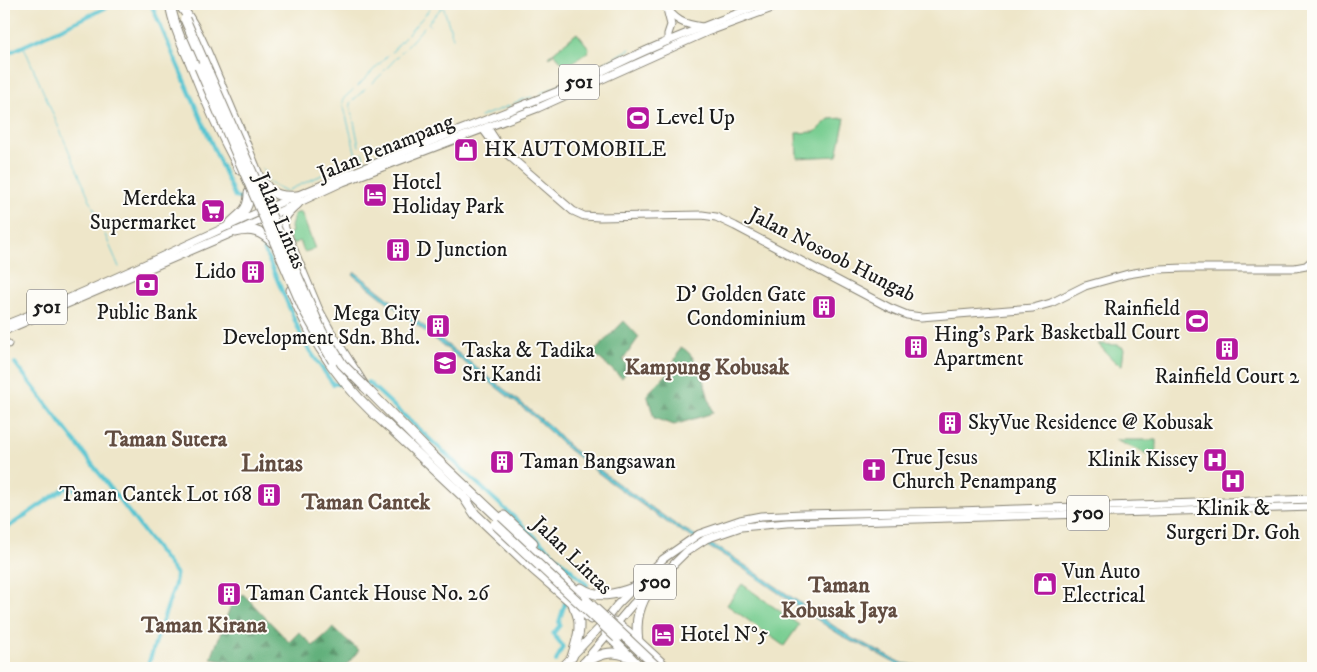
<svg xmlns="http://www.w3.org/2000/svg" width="1317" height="672" viewBox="0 0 1317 672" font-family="'IM FELL DW Pica',serif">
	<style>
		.green { fill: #78cd91; stroke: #4a7456 }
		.forest { fill: url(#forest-firs); stroke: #3f664c }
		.water { fill: url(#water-ripples); stroke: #3a7076 }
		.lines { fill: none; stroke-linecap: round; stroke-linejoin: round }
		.stream { stroke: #59c5d1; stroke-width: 1 }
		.canal { stroke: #59c5d1; stroke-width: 4 }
		.major-casing { stroke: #858172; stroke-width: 9 }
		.highway-casing { stroke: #858172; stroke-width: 11 }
		.major { stroke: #fff; stroke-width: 7 }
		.highway { stroke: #fff; stroke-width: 9 }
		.highway-bridge-casing { stroke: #858172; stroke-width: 11; stroke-linecap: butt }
		.highway-bridge { stroke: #fff; stroke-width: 9 }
		.labels { text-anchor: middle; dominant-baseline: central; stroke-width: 4; stroke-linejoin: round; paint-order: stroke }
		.shield { fill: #fdfcf7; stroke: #605f5e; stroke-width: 1 }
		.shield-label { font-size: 20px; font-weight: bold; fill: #1c1c1c }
		.poi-label { font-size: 21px; fill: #1c1c1c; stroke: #fdfcf7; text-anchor: start }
		.street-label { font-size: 21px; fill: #1c1c1c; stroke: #fdfcf7 }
		.neighbourhood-label { font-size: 22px; font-weight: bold; fill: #624d41; stroke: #fdfcf7 }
		.quarter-label { font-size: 24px; font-weight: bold; fill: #624d41; stroke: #fdfcf7 }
	</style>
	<defs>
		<pattern id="forest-firs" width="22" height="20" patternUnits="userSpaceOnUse" patternTransform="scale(1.25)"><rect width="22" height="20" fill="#62b07b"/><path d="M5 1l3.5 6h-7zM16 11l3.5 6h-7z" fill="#508e64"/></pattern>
		<pattern id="water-ripples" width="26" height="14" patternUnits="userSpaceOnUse" patternTransform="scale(1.25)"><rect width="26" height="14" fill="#59c5d1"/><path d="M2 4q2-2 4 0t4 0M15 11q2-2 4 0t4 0" fill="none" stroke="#4da9b3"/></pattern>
	</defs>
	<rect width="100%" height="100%" fill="#fdfcf7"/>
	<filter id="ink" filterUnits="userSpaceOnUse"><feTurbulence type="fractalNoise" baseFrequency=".02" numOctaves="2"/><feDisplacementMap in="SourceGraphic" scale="10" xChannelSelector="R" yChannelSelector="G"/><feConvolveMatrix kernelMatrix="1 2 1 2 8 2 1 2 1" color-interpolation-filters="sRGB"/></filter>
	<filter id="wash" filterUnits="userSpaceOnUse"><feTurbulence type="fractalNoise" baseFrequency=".0096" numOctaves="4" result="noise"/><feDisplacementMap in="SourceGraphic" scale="20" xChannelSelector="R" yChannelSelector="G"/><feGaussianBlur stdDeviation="1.12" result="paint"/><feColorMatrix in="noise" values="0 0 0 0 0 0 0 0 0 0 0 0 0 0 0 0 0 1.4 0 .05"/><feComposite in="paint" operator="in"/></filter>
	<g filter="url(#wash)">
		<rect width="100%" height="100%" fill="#eee6c9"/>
		<g class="green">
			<path d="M 577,33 L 589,48 L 588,52 L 561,70 L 565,66 L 554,53 L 549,58 L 548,57 Z"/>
			<path d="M 845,118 L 837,156 L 797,158 L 796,133 L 815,132 L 829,119 Z"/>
			<path d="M 301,212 L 315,249 L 304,252 L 300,241 L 292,244 L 288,234 L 292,232 L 291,227 L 294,214 Z"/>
			<path d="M 1098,344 L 1118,345 L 1124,348 L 1122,365 L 1115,362 Z"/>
			<path d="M 1115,440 L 1156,440 L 1156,458 Z"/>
			<path d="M 742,584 L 799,625 L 784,646 L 727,605 Z"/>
		</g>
		<g class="forest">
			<path d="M 624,321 L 639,337 L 623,360 L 629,368 L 622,378 L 593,353 Z"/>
			<path d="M 681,347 C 701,357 706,392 713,413 L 674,425 L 654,418 L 647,394 L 669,372 Z"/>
			<path d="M 243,594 L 289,642 L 299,632 L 313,646 L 333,628 L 359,650 L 344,668 L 265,668 L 211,659 L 231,605 Z"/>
		</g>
		<path class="water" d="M 355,272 L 505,390 L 551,427 L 570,447 L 613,480 L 675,524 L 730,555 L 853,639 L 859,641 L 901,663 L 936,668 L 915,668 L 900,666 L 858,643 L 852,642 L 831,629 L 728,558 L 672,526 L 610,482 L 568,449 L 533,416 L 353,275 Z"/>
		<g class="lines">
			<g class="stream">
				<path d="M 444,4 L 445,4"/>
				<path d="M 432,6 L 434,4"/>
				<path d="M 430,25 L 428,23 L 443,6 L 453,38"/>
				<path d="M 408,34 L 430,9"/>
				<path d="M 407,46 L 424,27"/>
				<path d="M 24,47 L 119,267"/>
				<path d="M 392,52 L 405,37"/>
				<path d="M 401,52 L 404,50"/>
				<path d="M 602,65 L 630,49"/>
				<path d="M 384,71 L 399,55"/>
				<path d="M 574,80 L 596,69"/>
				<path d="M 372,83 L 382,74"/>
				<path d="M 358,86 L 388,55"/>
				<path d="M 556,87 L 568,82"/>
				<path d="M 541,93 L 553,88"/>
				<path d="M 527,98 L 532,97"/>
				<path d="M 343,102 L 344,98 L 353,90"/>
				<path d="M 514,103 L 524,99"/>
				<path d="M 352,115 L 350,103 L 365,89"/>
				<path d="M 353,117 L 359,146"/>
				<path d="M 480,117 L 511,105"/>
				<path d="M 439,133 L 441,132"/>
				<path d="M 428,137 L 430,137"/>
				<path d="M 415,143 L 426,138"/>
				<path d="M 362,153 L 364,160 L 368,161 L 384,155"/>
				<path d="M 263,169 L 268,180"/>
				<path d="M 268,182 L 286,191"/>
				<path d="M 289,190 L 337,168 L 341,169 L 355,164 L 357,159 L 343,104"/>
			</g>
			<g class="canal">
				<path d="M 151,4 L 235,197 L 243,200"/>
				<path d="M 4,55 L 114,4"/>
				<path d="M 260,240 L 305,344 L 333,384 L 340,384"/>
				<path d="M 15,363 L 176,574 L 175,584 L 147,668"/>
				<path d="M 367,383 L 368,382 L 587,585"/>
				<path d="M 4,530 L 65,488 L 116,496"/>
				<path d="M 556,661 L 563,646 L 553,634 L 560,625 L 559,622 L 565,603"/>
			</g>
		</g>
	</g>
	<g filter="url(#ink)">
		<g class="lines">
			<defs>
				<g id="major">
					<path d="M 664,4 C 675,21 683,24 702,27"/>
					<path d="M 667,9 L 671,25 L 668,34 L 668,41"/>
					<path d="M 487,127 L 498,144"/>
					<path d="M 483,129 L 492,141 L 573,211 L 584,216 L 599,217 L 702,215 L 716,217 L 735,226 L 890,308 L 907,315 L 921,317 L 1033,308 L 1051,303 L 1085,286 L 1128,274 L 1159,269 L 1185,268 L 1295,268 L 1306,266 L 1313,260"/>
					<path d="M 4,325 C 90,292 173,250 257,213 C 357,168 460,131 561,90 C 586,80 610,67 636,55 C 677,36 720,20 762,4"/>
					<path d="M 4,331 L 246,227 L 343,182 L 538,108 L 707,32 L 783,4"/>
					<path d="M 4,341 L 8,344"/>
					<path d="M 561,668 L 600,627 L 617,605 L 663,559 L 699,534 L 740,520 L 761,516 L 802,514 L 958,511 L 1313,499"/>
					<path d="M 579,668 L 633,604 L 686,552 L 706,539 L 741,527 L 787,523 L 1313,507"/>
				</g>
				<g id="highway">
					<path d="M 179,4 C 197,26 207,53 218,79 C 234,116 250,154 265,192"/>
					<path d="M 171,9 C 175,28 183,46 191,64 C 205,100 222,136 240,170"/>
					<path d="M 188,42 L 199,67"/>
					<path d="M 265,184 C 272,196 284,197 297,196"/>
					<path d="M 272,214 L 285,231 L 318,310 L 330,332 L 365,387 L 430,453 L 587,601"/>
					<path d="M 229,225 C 240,213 249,212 249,193"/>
					<path d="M 284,229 C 281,216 290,211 298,203"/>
					<path d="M 236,232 C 251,228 261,231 272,242"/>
					<path d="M 291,290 C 312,343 345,390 389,427"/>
					<path d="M 385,423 L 468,501"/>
					<path d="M 465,499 L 475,514 L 533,569 L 591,619"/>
					<path d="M 504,516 L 533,543"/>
					<path d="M 581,588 C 599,600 617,594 636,587"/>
					<path d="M 614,622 L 628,632 L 667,668"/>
					<path d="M 606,633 L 641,668"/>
					<path d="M 638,642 C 635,620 639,605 651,587"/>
					<path d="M 572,657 C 577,640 584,624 574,607"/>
					<path d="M 584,663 C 599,655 610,649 627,656"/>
				</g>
			</defs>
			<use href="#major" class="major-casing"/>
			<use href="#highway" class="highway-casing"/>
			<use href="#major" class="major"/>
			<use href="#highway" class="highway"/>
			<defs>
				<g id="highway-bridge">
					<path d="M 185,19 L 322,332 L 342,364 L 365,387"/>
					<path d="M 199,67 L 304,310 L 333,361"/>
					<path d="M 495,524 L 617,638"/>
					<path d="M 587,601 L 658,668"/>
				</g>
			</defs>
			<use href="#highway-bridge" class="highway-bridge-casing"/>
			<use href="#highway-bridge" class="highway-bridge"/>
		</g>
	</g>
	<defs>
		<symbol id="stadium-square" viewBox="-11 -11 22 22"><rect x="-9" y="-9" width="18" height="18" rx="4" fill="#b5179e" stroke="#fdfcf7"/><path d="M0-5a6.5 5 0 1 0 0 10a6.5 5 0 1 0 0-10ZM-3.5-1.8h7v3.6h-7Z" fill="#fff"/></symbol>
		<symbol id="shop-square" viewBox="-11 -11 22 22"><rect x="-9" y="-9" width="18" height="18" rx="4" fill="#b5179e" stroke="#fdfcf7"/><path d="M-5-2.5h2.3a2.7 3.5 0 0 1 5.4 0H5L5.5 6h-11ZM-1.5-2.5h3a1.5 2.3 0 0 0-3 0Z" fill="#fff"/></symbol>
		<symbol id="hotel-square" viewBox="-11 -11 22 22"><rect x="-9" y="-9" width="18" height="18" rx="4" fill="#b5179e" stroke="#fdfcf7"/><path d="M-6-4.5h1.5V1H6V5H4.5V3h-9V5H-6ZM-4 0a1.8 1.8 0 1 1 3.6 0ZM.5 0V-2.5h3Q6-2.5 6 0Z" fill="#fff"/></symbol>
		<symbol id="supermarket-square" viewBox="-11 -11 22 22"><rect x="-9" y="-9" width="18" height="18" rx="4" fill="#b5179e" stroke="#fdfcf7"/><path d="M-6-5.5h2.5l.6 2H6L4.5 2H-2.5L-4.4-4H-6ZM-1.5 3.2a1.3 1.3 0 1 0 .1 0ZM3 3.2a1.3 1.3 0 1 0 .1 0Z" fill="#fff"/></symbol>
		<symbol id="building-square" viewBox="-11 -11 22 22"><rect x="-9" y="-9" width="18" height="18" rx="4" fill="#b5179e" stroke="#fdfcf7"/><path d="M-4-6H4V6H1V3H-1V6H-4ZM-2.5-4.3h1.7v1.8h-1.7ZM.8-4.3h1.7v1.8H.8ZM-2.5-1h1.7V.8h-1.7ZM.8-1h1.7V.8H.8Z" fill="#fff"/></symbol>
		<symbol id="bank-square" viewBox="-11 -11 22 22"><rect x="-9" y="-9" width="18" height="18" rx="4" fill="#b5179e" stroke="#fdfcf7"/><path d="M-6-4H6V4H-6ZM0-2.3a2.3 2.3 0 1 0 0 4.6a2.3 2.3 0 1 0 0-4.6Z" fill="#fff"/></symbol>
		<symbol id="school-square" viewBox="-11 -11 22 22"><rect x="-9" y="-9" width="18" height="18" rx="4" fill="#b5179e" stroke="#fdfcf7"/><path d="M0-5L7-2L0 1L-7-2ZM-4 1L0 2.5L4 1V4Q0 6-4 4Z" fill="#fff"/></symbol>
		<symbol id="hospital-square" viewBox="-11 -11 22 22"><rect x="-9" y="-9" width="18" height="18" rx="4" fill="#b5179e" stroke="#fdfcf7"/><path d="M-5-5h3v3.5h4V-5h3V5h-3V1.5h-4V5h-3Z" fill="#fff"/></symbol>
		<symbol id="church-square" viewBox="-11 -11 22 22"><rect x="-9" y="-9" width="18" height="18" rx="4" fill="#b5179e" stroke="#fdfcf7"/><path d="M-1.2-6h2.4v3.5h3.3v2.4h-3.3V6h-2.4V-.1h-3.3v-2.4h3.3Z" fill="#fff"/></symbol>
	</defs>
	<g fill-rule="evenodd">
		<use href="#stadium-square" x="624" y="104" width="28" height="28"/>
		<use href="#shop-square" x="452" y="136" width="28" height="28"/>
		<use href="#hotel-square" x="361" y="181" width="28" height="28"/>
		<use href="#supermarket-square" x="199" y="197" width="28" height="28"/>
		<use href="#building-square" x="384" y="236" width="28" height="28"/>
		<use href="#building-square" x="239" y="258" width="28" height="28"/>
		<use href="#bank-square" x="133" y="271" width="28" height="28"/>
		<use href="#building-square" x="810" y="293" width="28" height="28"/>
		<use href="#stadium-square" x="1183" y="307" width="28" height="28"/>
		<use href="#building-square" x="424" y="312" width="28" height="28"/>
		<use href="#building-square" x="902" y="333" width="28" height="28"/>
		<use href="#building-square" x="1213" y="335" width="28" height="28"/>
		<use href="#school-square" x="431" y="349" width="28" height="28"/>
		<use href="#building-square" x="936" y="409" width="28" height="28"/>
		<use href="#hospital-square" x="1201" y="446" width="28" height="28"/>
		<use href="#building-square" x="488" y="448" width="28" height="28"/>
		<use href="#church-square" x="860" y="456" width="28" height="28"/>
		<use href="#hospital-square" x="1219" y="467" width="28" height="28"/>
		<use href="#building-square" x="255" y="481" width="28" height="28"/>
		<use href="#shop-square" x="1031" y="570" width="28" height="28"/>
		<use href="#building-square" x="215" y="580" width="28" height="28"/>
		<use href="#hotel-square" x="649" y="621" width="28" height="28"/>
	</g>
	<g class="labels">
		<g class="shield">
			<rect x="559" y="64.5" width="40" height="35" rx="4"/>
			<rect x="27" y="289.5" width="40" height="35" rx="4"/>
			<rect x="1067" y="495.5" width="42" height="35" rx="4"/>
			<rect x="634" y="564.5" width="42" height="35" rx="4"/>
		</g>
		<g class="shield-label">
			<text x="579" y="82">501</text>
			<text x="47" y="307">501</text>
			<text x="1088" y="513">500</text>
			<text x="655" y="582">500</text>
		</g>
		<g class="poi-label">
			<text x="656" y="118">Level Up</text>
			<text x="484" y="150">HK AUTOMOBILE</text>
			<text x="392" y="183">Hotel<tspan x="392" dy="24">Holiday Park</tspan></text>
			<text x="196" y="199" text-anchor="end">Merdeka<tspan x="196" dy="24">Supermarket</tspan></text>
			<text x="416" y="250">D Junction</text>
			<text x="236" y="272" text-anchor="end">Lido</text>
			<text x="806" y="295" text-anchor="end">D' Golden Gate<tspan x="806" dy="24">Condominium</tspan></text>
			<text x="1180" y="309" text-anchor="end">Rainfield<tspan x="1180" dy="24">Basketball Court</tspan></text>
			<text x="147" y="313" text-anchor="middle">Public Bank</text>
			<text x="420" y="314" text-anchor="end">Mega City<tspan x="420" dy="24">Development Sdn. Bhd.</tspan></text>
			<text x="934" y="335">Hing's Park<tspan x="934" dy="24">Apartment</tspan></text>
			<text x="462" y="351">Taska &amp; Tadika<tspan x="462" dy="24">Sri Kandi</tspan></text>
			<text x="1227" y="377" text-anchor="middle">Rainfield Court 2</text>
			<text x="968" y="423">SkyVue Residence @ Kobusak</text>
			<text x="892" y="458">True Jesus<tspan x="892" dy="24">Church Penampang</tspan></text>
			<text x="1198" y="460" text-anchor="end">Klinik Kissey</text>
			<text x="520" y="462">Taman Bangsawan</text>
			<text x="252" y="495" text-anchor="end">Taman Cantek Lot 168</text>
			<text x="1233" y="509" text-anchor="middle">Klinik &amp;<tspan x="1233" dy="24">Surgeri Dr. Goh</tspan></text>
			<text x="1062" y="572">Vun Auto<tspan x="1062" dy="24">Electrical</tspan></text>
			<text x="246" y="594">Taman Cantek House No. 26</text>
			<text x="680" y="635">Hotel N°5</text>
		</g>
		<g class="street-label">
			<text transform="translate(386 148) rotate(-22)">Jalan Penampang</text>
			<text transform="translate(280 221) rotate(67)">Jalan Lintas</text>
			<text transform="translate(832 255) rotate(27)">Jalan Nosoob Hungab</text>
			<text transform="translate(572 556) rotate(44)">Jalan Lintas</text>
		</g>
		<g class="neighbourhood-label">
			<text x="707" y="367">Kampung Kobusak</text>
			<text x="166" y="439">Taman Sutera</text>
			<text x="366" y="502">Taman Cantek</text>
			<text x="839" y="585">Taman<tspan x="839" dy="25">Kobusak Jaya</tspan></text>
			<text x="204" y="625">Taman Kirana</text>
		</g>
		<g class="quarter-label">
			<text x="272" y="464">Lintas</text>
		</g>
	</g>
	<rect width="1317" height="672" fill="none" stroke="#fdfcf7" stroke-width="20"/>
</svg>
